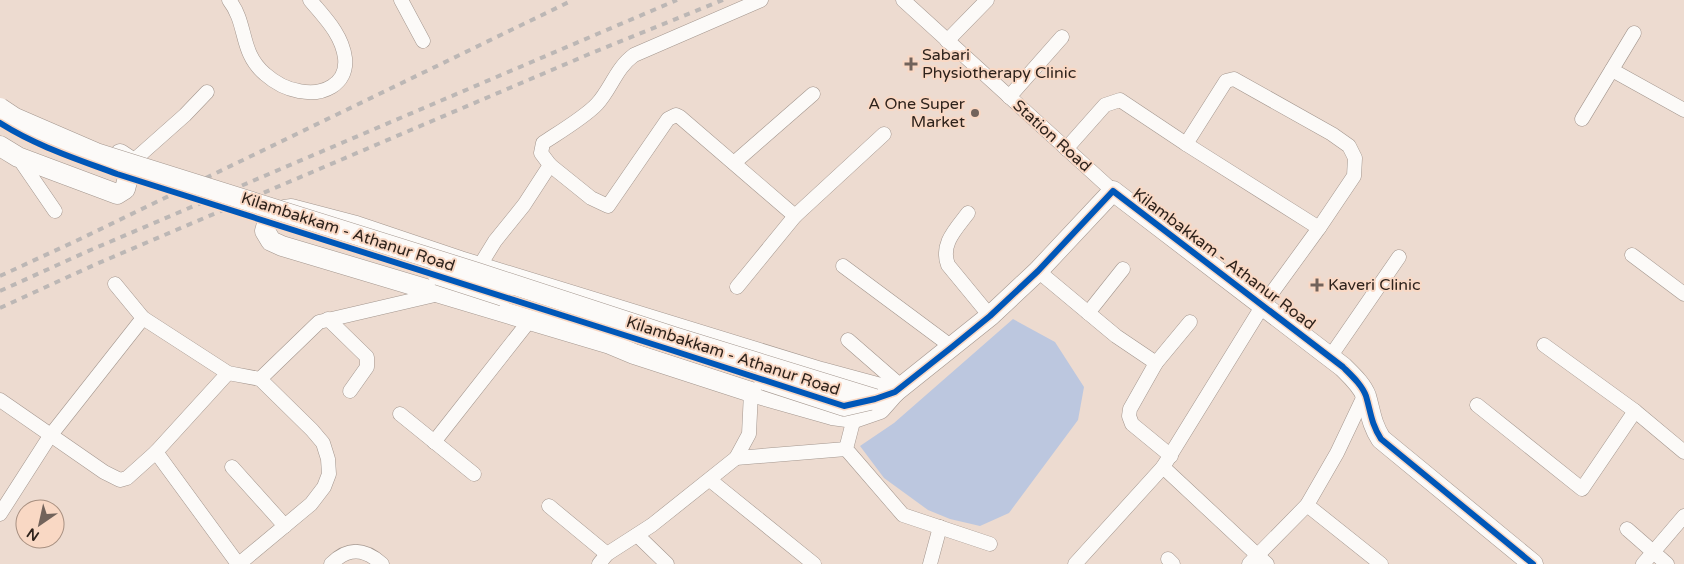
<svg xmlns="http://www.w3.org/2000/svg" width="1684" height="564" viewBox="0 0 1684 564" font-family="'Varela Round',sans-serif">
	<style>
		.water { fill: #bcc7df }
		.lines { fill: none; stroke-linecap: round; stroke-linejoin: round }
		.street-casing { stroke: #a3968e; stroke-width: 15 }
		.secondary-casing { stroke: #a3968e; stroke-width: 21 }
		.street { stroke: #fcfaf8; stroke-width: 14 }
		.secondary { stroke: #fcfaf8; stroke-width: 20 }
		.rail { stroke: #bcb7b5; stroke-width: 4; stroke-dasharray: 6 6; stroke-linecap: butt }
		.secondary-bridge-casing { stroke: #a3968e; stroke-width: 21; stroke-linecap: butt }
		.secondary-bridge { stroke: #fcfaf8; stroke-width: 20 }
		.cycleway-casing { stroke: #f9d8c4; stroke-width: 9 }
		.cycleway { stroke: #0057b8; stroke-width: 6 }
		.poi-dot { fill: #72635b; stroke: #f9d8c4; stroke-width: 2 }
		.labels { text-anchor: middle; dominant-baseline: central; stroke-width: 4; stroke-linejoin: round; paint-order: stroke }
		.poi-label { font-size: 16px; fill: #2f231c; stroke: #f9d8c4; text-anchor: start }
		.street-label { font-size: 16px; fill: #2f231c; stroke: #f9d8c4 }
	</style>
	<rect width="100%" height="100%" fill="#eddbd0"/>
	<path class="water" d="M 1013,319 L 1055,342 L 1084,387 L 1078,420 L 1009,513 L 980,526 L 950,519 L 928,510 L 884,478 L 860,446 L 894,423 Z"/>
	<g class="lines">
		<defs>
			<g id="street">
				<path d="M 229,0 C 248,24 239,52 265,74 C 274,82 287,89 299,91 C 322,96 348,85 345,58 C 342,34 324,17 310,0"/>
				<path d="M 401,0 L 423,41"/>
				<path d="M 903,0 L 1113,191"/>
				<path d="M 947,41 L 987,0"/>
				<path d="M 1612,70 L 1684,110"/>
				<path d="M 1009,97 L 1062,37"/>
				<path d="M 1582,119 L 1634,33"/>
				<path d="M 1066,149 L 1105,105 L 1120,100 L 1186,144 L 1319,228"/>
				<path d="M 18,157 L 55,211"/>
				<path d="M 132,162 L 185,115 L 207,92"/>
				<path d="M 734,163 L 813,94"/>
				<path d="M 550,165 L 591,198 L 608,206 L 668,119 L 676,115 L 680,117 L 795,216"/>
				<path d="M 968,213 C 956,229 940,244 948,265 L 990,316"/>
				<path d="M 1632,255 L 1684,294"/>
				<path d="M 843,266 L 952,347"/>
				<path d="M 473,271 L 479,267 L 495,241 L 524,205 L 550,165 L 541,153 L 543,143 C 558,133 585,117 597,104 C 611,89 616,68 634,55 L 761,0"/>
				<path d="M 1038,271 L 1116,336 L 1156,363"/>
				<path d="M 115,284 L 143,318 L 228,373 L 260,379 L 319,322 L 439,294"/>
				<path d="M 737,287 L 795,216 L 884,134"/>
				<path d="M 1088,313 L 1123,269"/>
				<path d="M 328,319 L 367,357 L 367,367 L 350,391"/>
				<path d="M 848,340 L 902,387"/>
				<path d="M 1544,345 L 1635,411 L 1684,452"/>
				<path d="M 1330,357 L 1399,257"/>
				<path d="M 0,400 L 104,472 L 120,480 L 127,478 L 156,452 L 228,373"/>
				<path d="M 1477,405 L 1582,489 L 1635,411"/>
				<path d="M 400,414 L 474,474"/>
				<path d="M 854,418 L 846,449 L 903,515 L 990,544"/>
				<path d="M 434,442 L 530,320"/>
				<path d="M 156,452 L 238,564"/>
				<path d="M 1171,456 L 1132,424 L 1129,416 L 1130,409 L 1156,363 L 1190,322"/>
				<path d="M 736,458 L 846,449"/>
				<path d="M 232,467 L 285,526"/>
				<path d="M 1163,467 L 1263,305 L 1319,228 L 1354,176 L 1355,158 L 1349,146 L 1332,134 L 1234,79 L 1226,81 L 1186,144"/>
				<path d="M 710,480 L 814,564"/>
				<path d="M 1307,505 L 1381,564"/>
				<path d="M 549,506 L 607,554"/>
				<path d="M 0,514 L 50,436 L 143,318"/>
				<path d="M 1627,529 L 1667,564"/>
				<path d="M 637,535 L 667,564"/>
				<path d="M 1168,559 L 1173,564"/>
				<path d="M 239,564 L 311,504 L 324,487 L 329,474 L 328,459 L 323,443 L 312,430 L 260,379"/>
				<path d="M 331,564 C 348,547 364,548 382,564"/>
				<path d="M 599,564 L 607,554 L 652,525 L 736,458 L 749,434 L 751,392"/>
				<path d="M 930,564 L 940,527"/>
				<path d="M 1075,564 L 1163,467 L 1267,564"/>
				<path d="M 1249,564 L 1307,505 L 1337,453 L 1365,394"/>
				<path d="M 1643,564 L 1684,516"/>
			</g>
			<g id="secondary">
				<path d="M 0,146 L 18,157 L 117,194 L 125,189 L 132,162 L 120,154"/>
				<path d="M 291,209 L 356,226 L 460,261 L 821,372 L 895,392 L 880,409 L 854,418 L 832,415 L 751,392 L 634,354 L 610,344 L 282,246 L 271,241 L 265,231 C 268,216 277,210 291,209 Z"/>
				<path d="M 884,396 L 895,392 L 990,316 L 1038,271 L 1113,191 L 1343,367 C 1352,376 1362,385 1366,396 C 1371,413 1371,423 1381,439 L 1533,564"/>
			</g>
		</defs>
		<use href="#street" class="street-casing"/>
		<use href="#secondary" class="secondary-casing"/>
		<use href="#street" class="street"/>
		<use href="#secondary" class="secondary"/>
		<g class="rail">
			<path d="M 0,276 L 78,240 L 573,0"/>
			<path d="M 0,291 L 86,252 L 677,0"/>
			<path d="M 0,308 L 94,265 L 587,55 L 723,0"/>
		</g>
		<defs>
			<g id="secondary-bridge">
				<path d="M 0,108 L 15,118 L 96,153 L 478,273 L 674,337 L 875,399"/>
				<path d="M 438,275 L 503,296"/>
				<path d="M 764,380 L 844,406 L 870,400"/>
			</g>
		</defs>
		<use href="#secondary-bridge" class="secondary-bridge-casing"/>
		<use href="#secondary-bridge" class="secondary-bridge"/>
		<defs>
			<path id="cycleway" d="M 0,123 C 36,146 77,159 117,174 L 671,350 L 844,406 L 875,399 L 895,392 L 952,347 L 990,316 L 1038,271 L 1113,191 L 1343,367 C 1352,376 1362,385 1366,396 C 1371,413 1371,423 1381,439 L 1533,564"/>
		</defs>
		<use href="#cycleway" class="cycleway-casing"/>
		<use href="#cycleway" class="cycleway"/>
	</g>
	<g class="poi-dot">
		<path d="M908.5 56.5h5v5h5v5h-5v5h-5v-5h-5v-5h5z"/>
		<circle cx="975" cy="113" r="5"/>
		<path d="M1314.5 277.5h5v5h5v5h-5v5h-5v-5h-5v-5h5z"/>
	</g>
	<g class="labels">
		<g class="poi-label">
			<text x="922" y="55">Sabari<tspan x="922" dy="18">Physiotherapy Clinic</tspan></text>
			<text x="965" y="104" text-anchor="end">A One Super<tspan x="965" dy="18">Market</tspan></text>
			<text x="1328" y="285">Kaveri Clinic</text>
		</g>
		<g class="street-label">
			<text transform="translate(1052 136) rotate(42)">Station Road</text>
			<text transform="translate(348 232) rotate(18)">Kilambakkam - Athanur Road</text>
			<text transform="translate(1224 259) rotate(37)">Kilambakkam - Athanur Road</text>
			<text transform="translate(733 356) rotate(18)">Kilambakkam - Athanur Road</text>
		</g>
	</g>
	<g transform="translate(40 524) rotate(214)"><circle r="24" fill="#f9d8c4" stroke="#a89081"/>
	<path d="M0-4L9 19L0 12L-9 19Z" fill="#72635b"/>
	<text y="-8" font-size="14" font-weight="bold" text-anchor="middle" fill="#2f231c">N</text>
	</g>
</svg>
